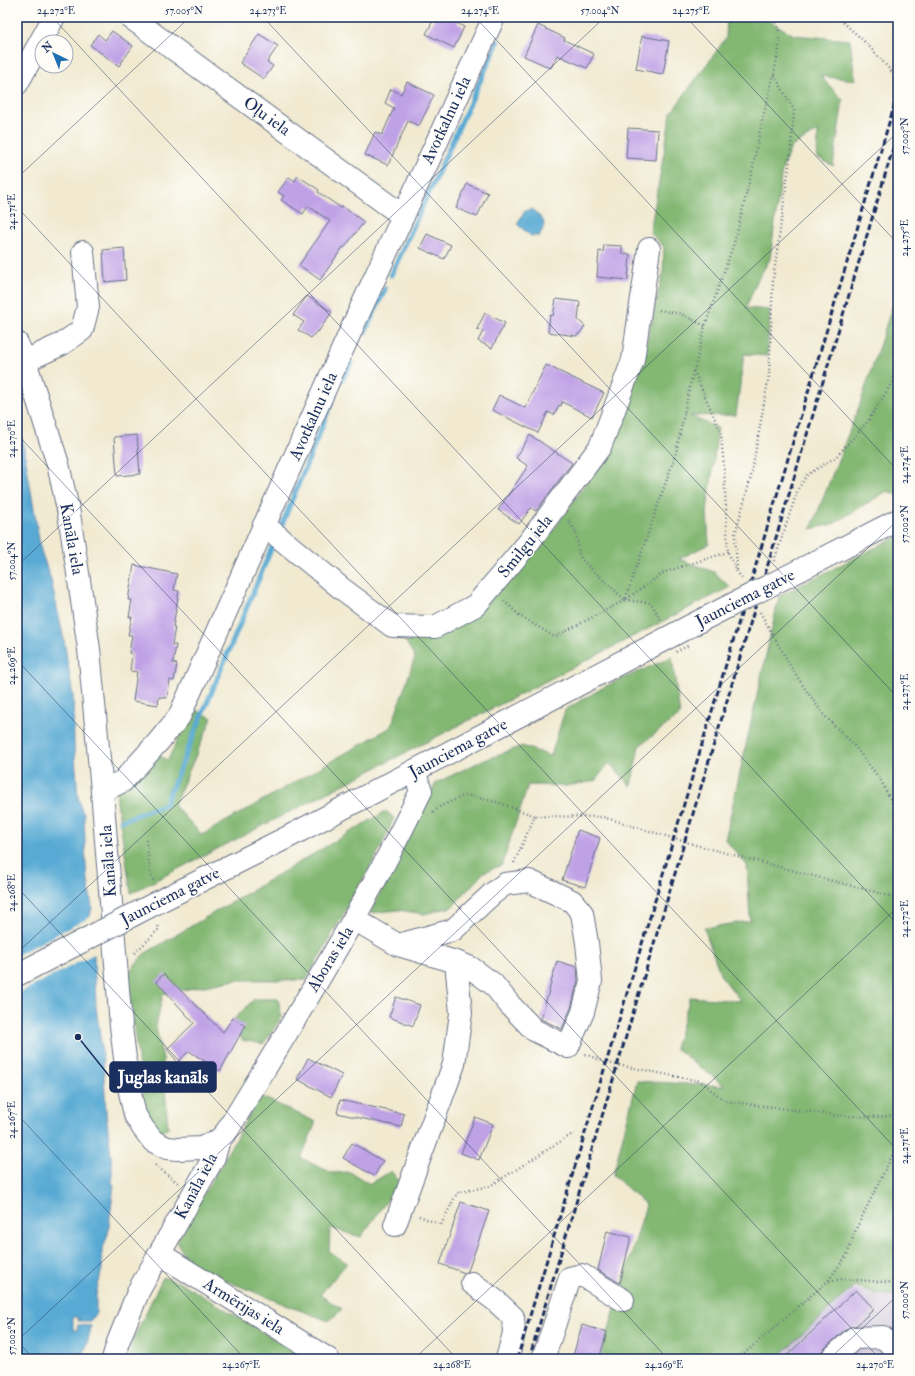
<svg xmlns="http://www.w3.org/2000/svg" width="915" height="1376" viewBox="0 0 915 1376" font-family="'IM FELL Double Pica',serif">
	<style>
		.industrial { fill: #c9bfd7 }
		.forest { fill: #83b873; stroke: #4f7468 }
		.water { fill: #59aad4; stroke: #3a6c99 }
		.pier { fill: #f1ead1 }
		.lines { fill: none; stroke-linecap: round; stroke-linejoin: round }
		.stream { stroke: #59aad4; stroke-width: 5 }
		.building { fill: #bfa1e6 }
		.minor-casing { stroke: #667086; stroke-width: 24 }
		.major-casing { stroke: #667086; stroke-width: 24 }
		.path { stroke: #667086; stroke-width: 2.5; stroke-dasharray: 1 3; stroke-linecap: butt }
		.minor { stroke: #fff; stroke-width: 22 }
		.major { stroke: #fff; stroke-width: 22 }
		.rail { stroke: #1b2f5e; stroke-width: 3; stroke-dasharray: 6 3; stroke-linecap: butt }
		.major-bridge-casing { stroke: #667086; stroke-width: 24; stroke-linecap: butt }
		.path-bridge { stroke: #667086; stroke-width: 2.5; stroke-dasharray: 1 3; stroke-linecap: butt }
		.major-bridge { stroke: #fff; stroke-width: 22 }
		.ticks { fill: none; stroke: #1b2f5e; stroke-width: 1; stroke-opacity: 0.45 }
		.labels { text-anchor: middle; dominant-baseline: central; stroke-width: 3; stroke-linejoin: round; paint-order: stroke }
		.street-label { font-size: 17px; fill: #1b2f5e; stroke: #fdfcf7 }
		.leader { fill: none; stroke: #1b2f5e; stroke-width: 1.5 }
		.callout-dot { fill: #1b2f5e; stroke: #fdfcf7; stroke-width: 1.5 }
		.callout { fill: #1b2f5e; stroke: #1b2f5e; stroke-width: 1.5 }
		.callout-label { font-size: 18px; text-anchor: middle; font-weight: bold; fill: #fff }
		.neatline { fill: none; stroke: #1b2f5e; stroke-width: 1.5 }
		.ticks-label { font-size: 10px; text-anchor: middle; fill: #1b2f5e }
	</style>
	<rect width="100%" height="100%" fill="#fdfcf7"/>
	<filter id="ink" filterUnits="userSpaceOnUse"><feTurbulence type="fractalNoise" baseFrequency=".025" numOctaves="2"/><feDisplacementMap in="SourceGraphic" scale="8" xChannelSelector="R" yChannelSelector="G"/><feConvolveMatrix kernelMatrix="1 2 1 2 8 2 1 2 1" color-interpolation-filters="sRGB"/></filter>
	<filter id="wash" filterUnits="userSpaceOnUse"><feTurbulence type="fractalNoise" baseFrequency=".012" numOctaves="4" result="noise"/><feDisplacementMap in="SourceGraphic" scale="16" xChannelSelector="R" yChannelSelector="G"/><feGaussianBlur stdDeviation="0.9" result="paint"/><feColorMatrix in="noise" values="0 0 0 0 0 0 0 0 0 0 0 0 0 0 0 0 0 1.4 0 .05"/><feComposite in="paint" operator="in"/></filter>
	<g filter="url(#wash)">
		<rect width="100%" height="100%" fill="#f1ead1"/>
		<path class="industrial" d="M 848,1287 L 878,1294 L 898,1295 L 898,1359 L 771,1359 Z"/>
		<g class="forest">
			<path d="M 727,17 L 762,17 L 794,35 L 850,40 L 855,80 L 820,76 L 843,100 L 833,166 L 817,157 L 818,131 L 791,147 L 782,170 L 770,259 L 757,281 L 746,308 L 770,310 L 767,356 L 744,354 L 736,415 L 690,416 L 718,428 L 707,512 L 709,544 L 679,559 L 714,572 L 730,587 L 131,893 L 117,802 L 116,775 L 146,750 L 168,760 L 192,708 L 212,718 L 174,805 L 202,835 L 391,727 L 415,657 L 396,626 L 483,606 L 553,531 L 608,451 L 642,362 L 663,273 L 664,247 L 650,232 L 671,113 L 726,38 Z"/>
			<path d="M 898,289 L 898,495 L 887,491 L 833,524 L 811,529 L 860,404 Z"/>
			<path d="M 898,536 L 898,1295 L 878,1294 L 854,1286 L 776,1359 L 600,1359 L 646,1205 L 613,1175 L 637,1081 L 725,1086 L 675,1048 L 690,997 L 741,1001 L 721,976 L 704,928 L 750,921 L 747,865 L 725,840 L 779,596 Z"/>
			<path d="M 672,657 L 680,715 L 639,746 L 631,786 L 609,763 L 595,781 L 566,786 L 528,785 L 502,865 L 484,872 L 452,907 L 424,914 L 399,910 L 370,913 L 436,783 L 477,763 L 522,746 L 551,756 L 565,710 L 604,687 Z"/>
			<path d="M 386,811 L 394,818 L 379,851 L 306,980 L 235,980 L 163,994 L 156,1027 L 163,1059 L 168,1128 L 157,1133 L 145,1113 L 127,974 L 144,954 Z"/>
			<path d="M 254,999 L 278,999 L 282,1017 L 263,1044 L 242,1040 L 234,1019 Z"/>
			<path d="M 260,1096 L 316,1122 L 301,1158 L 332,1173 L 350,1172 L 370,1184 L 391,1171 L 400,1182 L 361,1237 L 330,1228 L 329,1251 L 347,1263 L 320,1295 L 342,1309 L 329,1321 L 291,1307 L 188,1265 L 177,1241 Z"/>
			<path d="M 163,1277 L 183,1284 L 307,1359 L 128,1359 L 133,1340 Z"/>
		</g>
		<g class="water">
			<path d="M 532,209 C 544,221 548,221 539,236 L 531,236 L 517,224 L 525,211 Z"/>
			<path d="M 17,428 L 22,437 L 41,551 L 51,580 L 64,640 L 73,696 L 74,742 L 78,797 L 82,811 L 84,813 L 86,866 L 92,908 L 89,919 L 94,957 L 96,1006 L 103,1059 L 106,1112 L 112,1165 L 112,1183 L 114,1185 L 108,1234 L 102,1251 L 102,1269 L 96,1295 L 96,1313 L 91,1321 L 78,1321 L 78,1317 L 73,1317 L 73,1330 L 77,1330 L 78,1325 L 91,1326 C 90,1337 85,1347 83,1359 L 17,1359 Z"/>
		</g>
		<path class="pier" d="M 92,916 L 91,919 L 96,953 L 17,994 L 17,955 Z"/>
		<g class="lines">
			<g class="stream">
				<path d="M 391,275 L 498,42"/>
				<path d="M 365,332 L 385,289"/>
				<path d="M 343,379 L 351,363"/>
				<path d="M 281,527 L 332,402"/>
				<path d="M 121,821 L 165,804 L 272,547"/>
			</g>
		</g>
		<g id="blocks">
			<g class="building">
				<path d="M 435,17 L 460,17 L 457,23 L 464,27 L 454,48 L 426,34 Z"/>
				<path d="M 538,25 L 565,38 L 564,40 L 594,54 L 587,68 L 557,55 L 551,68 L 524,56 Z"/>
				<path d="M 112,31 L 133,46 L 119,66 L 90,45 L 98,34 L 105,40 Z"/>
				<path d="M 259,34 L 278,46 L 267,62 L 273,66 L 264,79 L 240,63 Z"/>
				<path d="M 642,36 L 669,41 L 663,74 L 636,69 Z"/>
				<path d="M 407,82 L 434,95 L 419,126 L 408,121 L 388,165 L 365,155 L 375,132 L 382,135 L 394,108 L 385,103 L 391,89 L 401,94 Z"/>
				<path d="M 628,128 L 658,130 L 656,160 L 626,158 Z"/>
				<path d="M 298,176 L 319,190 L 318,192 L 341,208 L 342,206 L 364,222 L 344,248 L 343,247 L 320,280 L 299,265 L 330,221 L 308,206 L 303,214 L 281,200 L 284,196 L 278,192 L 289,177 L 295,181 Z"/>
				<path d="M 467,184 L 488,193 L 477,217 L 456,208 Z"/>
				<path d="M 427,234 L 451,245 L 444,259 L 420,248 Z"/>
				<path d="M 604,245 L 622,246 L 622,254 L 630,254 L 628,280 L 597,277 L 599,251 L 603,252 Z"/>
				<path d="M 124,248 L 126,280 L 105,282 L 103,250 Z"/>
				<path d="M 307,296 L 332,312 L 318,332 L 317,331 L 311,338 L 298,330 L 304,322 L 293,315 Z"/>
				<path d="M 556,299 L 580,302 L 578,320 L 585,326 L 580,333 L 576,336 L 548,332 L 550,315 L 553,316 Z"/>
				<path d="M 485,313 L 505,323 L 492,348 L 478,341 L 483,331 L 477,329 Z"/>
				<path d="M 546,365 L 604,393 L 592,417 L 562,402 L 561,406 L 559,405 L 554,415 L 548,412 L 538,433 L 492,410 L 499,395 L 525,408 Z"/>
				<path d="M 137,435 L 140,474 L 117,476 L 114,437 Z"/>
				<path d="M 530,435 L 572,463 L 536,511 L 531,508 L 519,524 L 498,510 L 528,466 L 516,458 Z"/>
				<path d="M 134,565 L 177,574 L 174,590 L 179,591 L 173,627 L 175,627 L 172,645 L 176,645 L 173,663 L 177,664 L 174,681 L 170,680 L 167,698 L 159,697 L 158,705 L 133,701 L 137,672 L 130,671 L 132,654 L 129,653 L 132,635 L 128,635 L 132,617 L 129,617 L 132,600 L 128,600 Z"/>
				<path d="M 578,830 L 600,838 L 585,887 L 562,880 Z"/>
				<path d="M 557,961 L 577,967 L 578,980 L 571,1008 L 562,1029 L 541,1019 Z"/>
				<path d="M 164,974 L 223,1032 L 233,1018 L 245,1026 L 220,1071 L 189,1051 L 178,1062 L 167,1049 L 194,1023 L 156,981 Z"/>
				<path d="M 396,997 L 420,1005 L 413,1026 L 389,1017 Z"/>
				<path d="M 308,1058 L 342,1075 L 331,1097 L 297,1079 Z"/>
				<path d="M 340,1100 L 404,1114 L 401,1127 L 337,1113 Z"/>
				<path d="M 475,1117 L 493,1124 L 479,1160 L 461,1153 Z"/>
				<path d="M 352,1143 L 383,1161 L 374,1176 L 343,1158 Z"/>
				<path d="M 461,1202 L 489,1211 L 468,1271 L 465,1273 L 440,1264 Z"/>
				<path d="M 607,1231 L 631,1237 L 620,1283 L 598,1270 Z"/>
				<path d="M 856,1290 L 874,1309 L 857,1325 L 846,1329 L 823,1350 L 819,1355 L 819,1359 L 783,1359 Z"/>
				<path d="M 582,1325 L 607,1332 L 599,1359 L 572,1359 Z"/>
			</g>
		</g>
	</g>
	<g filter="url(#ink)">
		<use href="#blocks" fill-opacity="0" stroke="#667086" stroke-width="1"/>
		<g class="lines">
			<defs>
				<g id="minor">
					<path d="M 130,17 L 403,216"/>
					<path d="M 17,84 L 54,17"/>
					<path d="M 17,343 L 25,361 L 58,464 L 69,514 L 79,580 L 89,649 L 102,791 L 121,1026 L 128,1083 L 135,1115 L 143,1128 L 153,1141 L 167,1148 L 178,1149 L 201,1148 L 219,1140"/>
					<path d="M 25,361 L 62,344 L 82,330 L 88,307 L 83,252"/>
					<path d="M 264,525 L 341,588 L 392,626 L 435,627 L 476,605 L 529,542 L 600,447 L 633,360 L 649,249"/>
					<path d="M 102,791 L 123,781 L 159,741 L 179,717 L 356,319 L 494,17"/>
					<path d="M 354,919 L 398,945 L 456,962 L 471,968 L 493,984 L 510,1005 L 534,1030 L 568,1047 L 583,1012 L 591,981 L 587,943 L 582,913 L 572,901 L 529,881 L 505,884 L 492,894 L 453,930 L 398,945"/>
					<path d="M 395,1225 L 454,1064 L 461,1013 L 456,962"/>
					<path d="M 160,1254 L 328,1359"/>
					<path d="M 472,1283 L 496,1301 L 513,1317 L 514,1333 L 507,1359"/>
					<path d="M 113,1359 L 118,1342 L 139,1290 L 214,1157 L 219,1140 L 227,1131 C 295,1019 364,909 421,791 L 414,771"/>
					<path d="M 543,1359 L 570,1278 L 582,1275 L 623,1300"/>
					<path d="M 831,1359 L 854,1338 L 883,1337 L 898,1352"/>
				</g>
				<path id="major" d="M 158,902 L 288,837 L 692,625"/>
			</defs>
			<use href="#minor" class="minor-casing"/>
			<use href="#major" class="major-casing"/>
			<g class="path">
				<path d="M 837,17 L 866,43 L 891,71 L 898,71"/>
				<path d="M 659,310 L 681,314 L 705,326"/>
				<path d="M 568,520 L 576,532 L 579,555 L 583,561 L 625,600 L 665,572 L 728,552"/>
				<path d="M 774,561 L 798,489 L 807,475 L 836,457 L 868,421 L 890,386 L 898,364"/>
				<path d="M 737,570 L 735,534 L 751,477 L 769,375 L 773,280 L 790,159 L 794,110 L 774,74"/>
				<path d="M 742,578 L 737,572 L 728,552 L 724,468 L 721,433 L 694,371 L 705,326 L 735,240 L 752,171 L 761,125 L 774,74 L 779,48 L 779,30 L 774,17"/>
				<path d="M 625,600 L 651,603 L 661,620"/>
				<path d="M 504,601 L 520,616 L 555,637 L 625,600 L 676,453 L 693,371"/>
				<path d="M 760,612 L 792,669 L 806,690 L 823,714 L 852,743 L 880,779 L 891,801 L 898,809"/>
				<path d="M 433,812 L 441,806 L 466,795 L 497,802 L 535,816"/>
				<path d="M 146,840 L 150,870 L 154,883"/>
				<path d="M 514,863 L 535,816 L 603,817 L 699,846 L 898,898"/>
				<path d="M 135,953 L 159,929 L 158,924"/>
				<path d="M 585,1054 L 607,1063 L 700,1081 L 725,1101 L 841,1116 L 882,1117 L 898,1114"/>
				<path d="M 155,1165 L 178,1183"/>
				<path d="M 419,1216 L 441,1225 L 457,1193 L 490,1186 L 574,1133"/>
				<path d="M 829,1281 L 843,1279 L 898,1283"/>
				<path d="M 738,1359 L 828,1281 L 847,1255 L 856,1229 L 898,1144"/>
			</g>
			<use href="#minor" class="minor"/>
			<use href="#major" class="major"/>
			<g class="rail">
				<path d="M 517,1359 L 898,93"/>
				<path d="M 529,1359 L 898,132"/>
			</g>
			<defs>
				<g id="major-bridge">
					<path d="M 692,625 L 898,520"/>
					<path d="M 17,975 L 158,902"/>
				</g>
			</defs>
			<use href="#major-bridge" class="major-bridge-casing"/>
			<path class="path-bridge" d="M 676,652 L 689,645"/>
			<use href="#major-bridge" class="major-bridge"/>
		</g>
	</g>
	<path class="ticks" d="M 52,17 L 898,925M 263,17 L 898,698M 475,17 L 898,471M 686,17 L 898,244M 17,178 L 190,17M 17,207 L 898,1151M 17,434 L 880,1359M 17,566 L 605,17M 17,660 L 668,1359M 17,887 L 457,1359M 17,953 L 898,132M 17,1114 L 245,1359M 17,1341 L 34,1359M 17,1341 L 898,520M 414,1359 L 898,907M 829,1359 L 898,1295"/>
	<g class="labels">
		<g class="street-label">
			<text transform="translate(267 116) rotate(36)">Oļu iela</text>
			<text transform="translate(446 120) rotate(-65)">Avotkalnu iela</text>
			<text transform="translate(313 416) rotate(-66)">Avotkalnu iela</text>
			<text transform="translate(72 539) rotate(80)">Kanāla iela</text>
			<text transform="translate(525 546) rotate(-51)">Smilgu iela</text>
			<text transform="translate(745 598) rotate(-27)">Jaunciema gatve</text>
			<text transform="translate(458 748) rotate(-28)">Jaunciema gatve</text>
			<text transform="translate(108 861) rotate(-94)">Kanāla iela</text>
			<text transform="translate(170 896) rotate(-27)">Jaunciema gatve</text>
			<text transform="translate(330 959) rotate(-59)">Aboras iela</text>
			<text transform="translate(196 1186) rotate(-62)">Kanāla iela</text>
			<text transform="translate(244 1306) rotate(32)">Armērijas iela</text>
		</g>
	</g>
	<path class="leader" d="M78 1037L110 1077"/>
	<circle class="callout-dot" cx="78" cy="1037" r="4"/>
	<rect class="callout" x="110" y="1062" width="106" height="30" rx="4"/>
	<g class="callout-label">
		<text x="163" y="1083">Juglas kanāls</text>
	</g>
	<rect width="915" height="1376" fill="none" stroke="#fdfcf7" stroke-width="44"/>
	<g transform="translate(54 54) rotate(317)"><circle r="19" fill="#fdfcf7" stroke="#a3aaba"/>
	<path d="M0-3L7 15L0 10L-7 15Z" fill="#1f6fb2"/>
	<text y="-6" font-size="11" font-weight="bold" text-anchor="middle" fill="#1b2f5e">N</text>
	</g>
	<rect x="22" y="22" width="871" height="1332" class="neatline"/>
	<g class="ticks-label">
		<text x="56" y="14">24.272°E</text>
		<text x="184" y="14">57.005°N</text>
		<text x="268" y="14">24.273°E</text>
		<text x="480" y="14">24.274°E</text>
		<text x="600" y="14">57.004°N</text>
		<text x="691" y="14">24.275°E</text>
		<text transform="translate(904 136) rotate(-90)" y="4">57.003°N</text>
		<text transform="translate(11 212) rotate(-90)" y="4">24.271°E</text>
		<text transform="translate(904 238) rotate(-90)" y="4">24.275°E</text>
		<text transform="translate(11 439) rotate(-90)" y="4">24.270°E</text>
		<text transform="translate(904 465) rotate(-90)" y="4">24.274°E</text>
		<text transform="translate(904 524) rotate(-90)" y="4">57.002°N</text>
		<text transform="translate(11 561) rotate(-90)" y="4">57.004°N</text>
		<text transform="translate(11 666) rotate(-90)" y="4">24.269°E</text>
		<text transform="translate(904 692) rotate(-90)" y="4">24.273°E</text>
		<text transform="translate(11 893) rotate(-90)" y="4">24.268°E</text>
		<text transform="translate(904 919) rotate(-90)" y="4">24.272°E</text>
		<text transform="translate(11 1120) rotate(-90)" y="4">24.267°E</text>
		<text transform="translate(904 1146) rotate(-90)" y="4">24.271°E</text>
		<text transform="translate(904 1300) rotate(-90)" y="4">57.000°N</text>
		<text transform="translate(11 1336) rotate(-90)" y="4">57.002°N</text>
		<text x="241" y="1368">24.267°E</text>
		<text x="452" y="1368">24.268°E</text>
		<text x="664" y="1368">24.269°E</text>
		<text x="875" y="1368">24.270°E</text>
	</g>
</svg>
